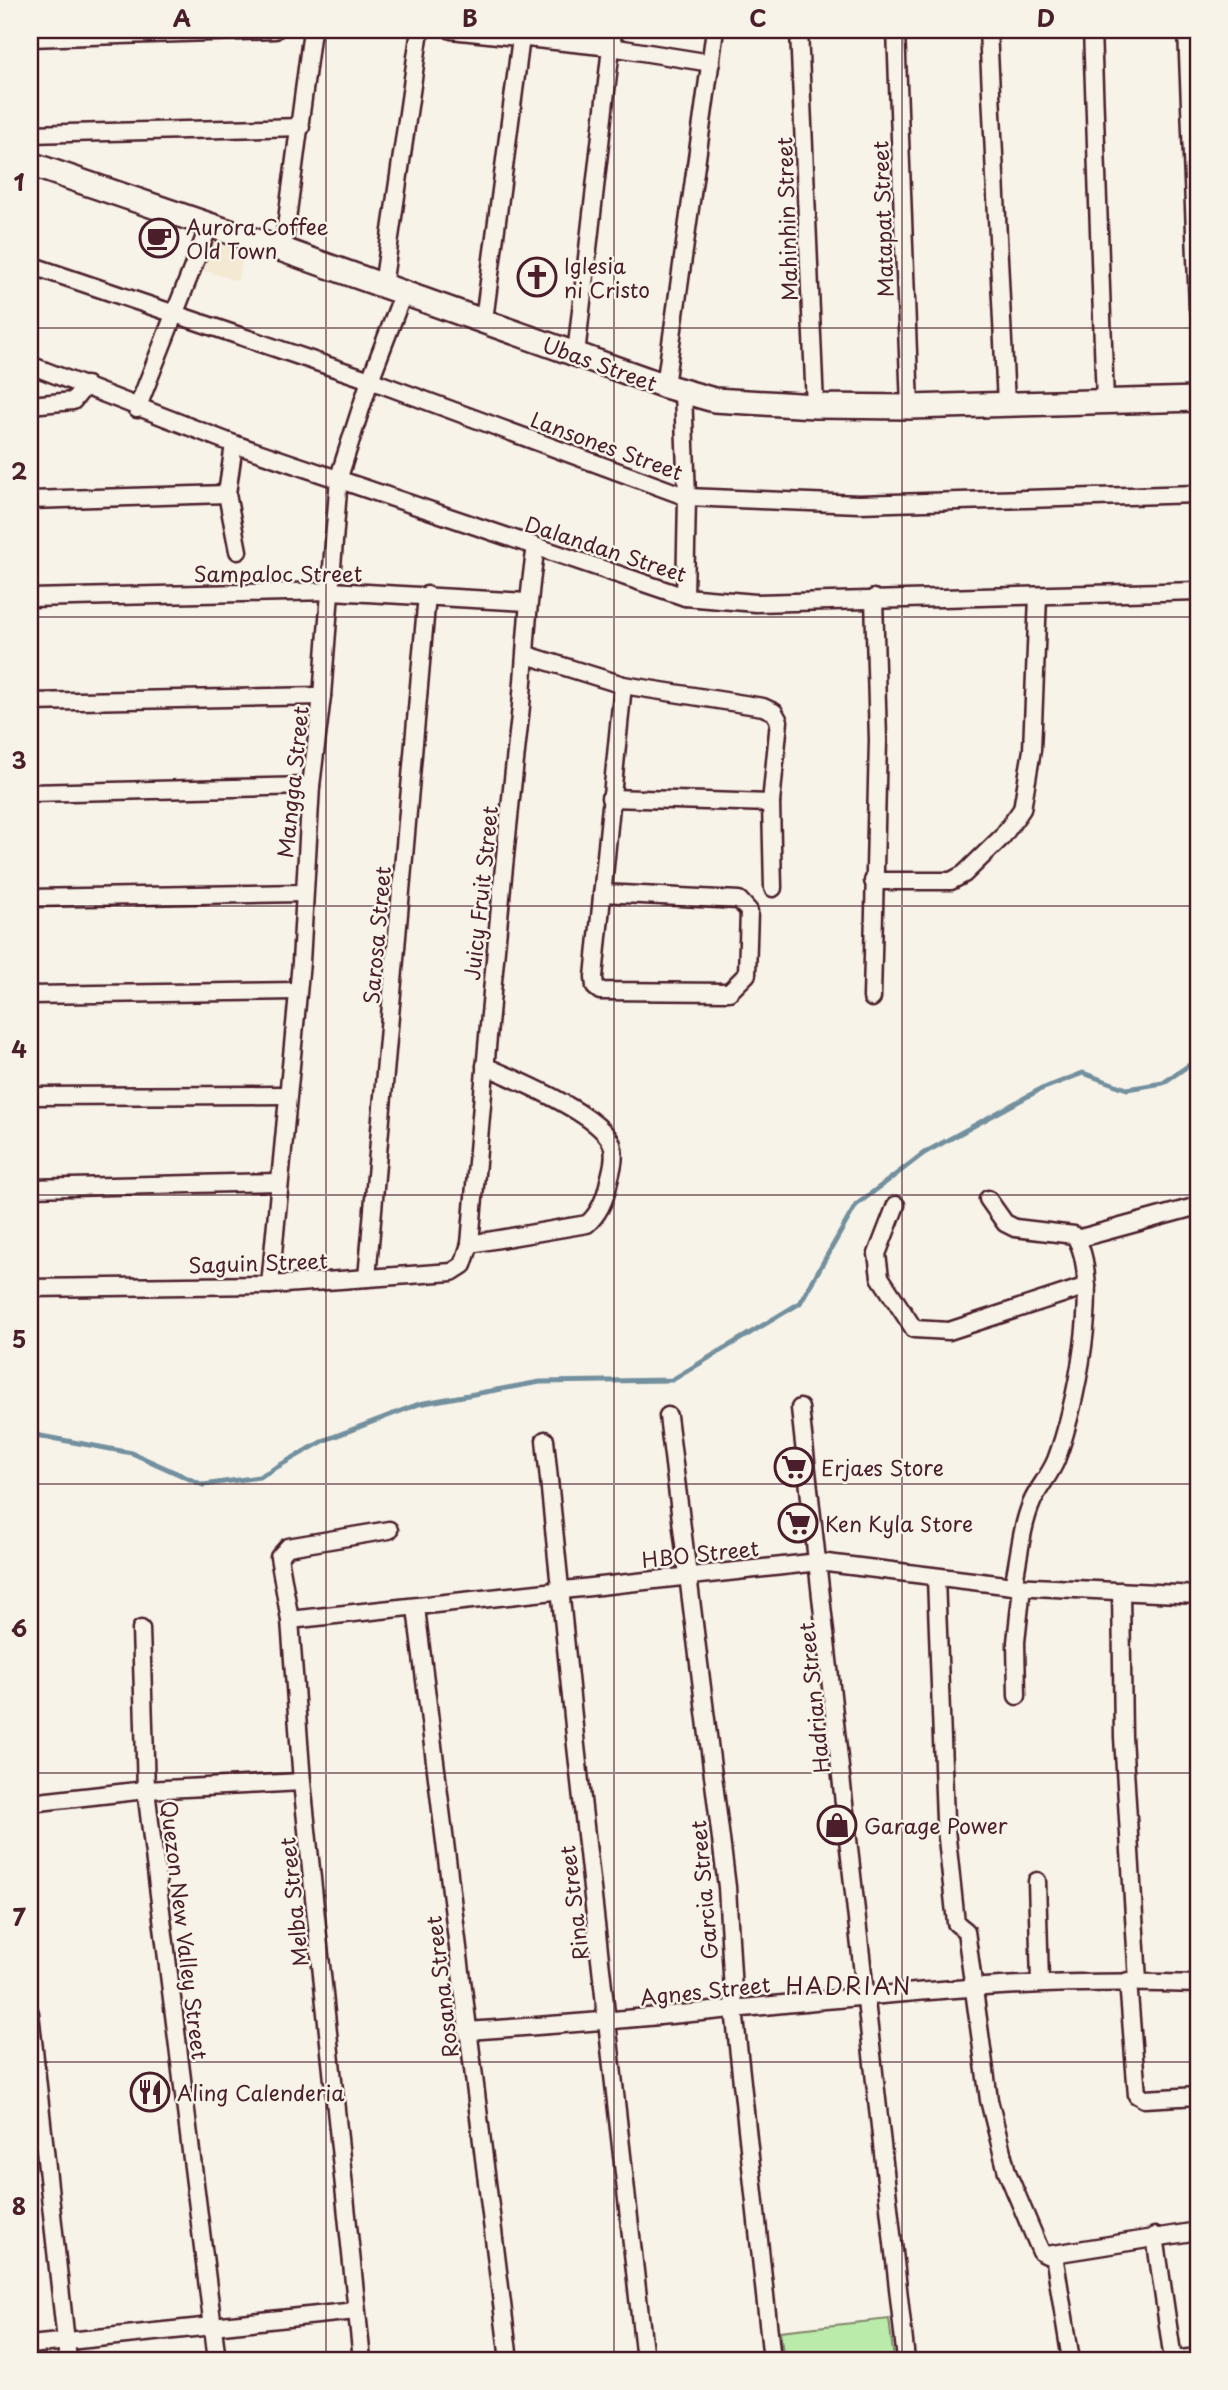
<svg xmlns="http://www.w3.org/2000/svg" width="1228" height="2390" viewBox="0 0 1228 2390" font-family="'Playpen Sans',sans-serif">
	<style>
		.built { fill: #f4e9d3 }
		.green { fill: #baebaa; stroke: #82856a; stroke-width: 2 }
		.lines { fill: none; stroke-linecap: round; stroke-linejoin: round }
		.stream { stroke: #73909f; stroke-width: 5 }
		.street-casing { stroke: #4a1f2b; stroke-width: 21 }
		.secondary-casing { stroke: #4a1f2b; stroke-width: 28 }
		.street { stroke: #f7f3e8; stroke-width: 16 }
		.secondary { stroke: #f7f3e8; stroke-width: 23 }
		.grid { fill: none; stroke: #4a1f2b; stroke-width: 2; stroke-opacity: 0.55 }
		.labels { text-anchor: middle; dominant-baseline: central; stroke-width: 5; stroke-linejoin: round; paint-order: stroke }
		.street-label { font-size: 21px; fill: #4a1f2b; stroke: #f7f3e8 }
		.poi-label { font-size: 21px; fill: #4a1f2b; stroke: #f7f3e8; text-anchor: start }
		.neighbourhood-label { font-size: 23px; letter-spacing: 2px; fill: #4a1f2b; stroke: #f7f3e8 }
		.neatline { fill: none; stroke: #4a1f2b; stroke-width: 2.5 }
		.grid-label { font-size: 23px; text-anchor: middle; font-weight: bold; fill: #4a1f2b }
	</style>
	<rect width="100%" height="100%" fill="#f7f3e8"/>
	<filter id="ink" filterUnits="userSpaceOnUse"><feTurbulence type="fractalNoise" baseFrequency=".0143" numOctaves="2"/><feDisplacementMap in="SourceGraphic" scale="14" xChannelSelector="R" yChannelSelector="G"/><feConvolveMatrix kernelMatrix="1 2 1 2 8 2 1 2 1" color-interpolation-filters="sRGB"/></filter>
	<g filter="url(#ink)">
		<path class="built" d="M 216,234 L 247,247 L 237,281 L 202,270 Z"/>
		<path class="green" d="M 889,2319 L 894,2360 L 784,2360 L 780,2331 Z"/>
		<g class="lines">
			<path class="stream" d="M 30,1434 L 132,1453 L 203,1485 L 259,1477 L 325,1440 L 419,1404 L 540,1382 L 672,1380 L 800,1303 L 856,1205 L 924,1153 L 1039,1090 L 1083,1073 L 1127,1089 L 1163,1083 L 1198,1059"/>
			<defs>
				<g id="street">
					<path d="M 451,30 L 611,47 L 711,63"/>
					<path d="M 799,30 L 815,406"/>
					<path d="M 896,30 L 910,407"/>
					<path d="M 988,30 L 1006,404"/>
					<path d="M 1092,30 L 1105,402"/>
					<path d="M 1187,30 L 1198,308"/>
					<path d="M 30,38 L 275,30"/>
					<path d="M 30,134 L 301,127"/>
					<path d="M 283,250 L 312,30"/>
					<path d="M 30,265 L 370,380 L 687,497 L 859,504 L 1198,494"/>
					<path d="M 383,286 L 420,30"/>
					<path d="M 484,320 L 522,30"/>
					<path d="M 576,354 L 613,30"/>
					<path d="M 30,365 L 234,444 L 685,597 L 756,603 L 1198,591"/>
					<path d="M 665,386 L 715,30"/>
					<path d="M 683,392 L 687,497 L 685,597"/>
					<path d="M 30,405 L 73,401 L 86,385"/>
					<path d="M 137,409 L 209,226"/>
					<path d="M 234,444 L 227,494 L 238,551"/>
					<path d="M 30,500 L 227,494"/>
					<path d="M 30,598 L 331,591 L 527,602"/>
					<path d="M 527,655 L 623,685 L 763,707 L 774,712 L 779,721 L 771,803 L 773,888"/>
					<path d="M 30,702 L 322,696"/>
					<path d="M 30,793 L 311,786"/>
					<path d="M 610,798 L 771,803"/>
					<path d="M 873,881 L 951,881 L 964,874 L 1002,837 L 1022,809 L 1032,750 L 1038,596"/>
					<path d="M 602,893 L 739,900 L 749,911 L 747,974 L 729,992 L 600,991 L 595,987 L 594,977 L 623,685"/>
					<path d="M 30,898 L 303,893"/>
					<path d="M 30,995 L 297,991"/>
					<path d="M 872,998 L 878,740 L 874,598"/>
					<path d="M 30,1096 L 287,1095"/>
					<path d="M 30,1188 L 279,1182"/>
					<path d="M 988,1199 L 1005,1223 L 1015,1228 L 1074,1235 C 1104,1278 1074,1414 1056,1460 C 1050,1475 1038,1488 1032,1502 C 1021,1527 1019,1560 1013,1586"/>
					<path d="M 896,1205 L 877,1254 L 880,1277 L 914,1329 L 949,1331 L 1087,1286"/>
					<path d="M 1077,1239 L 1198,1206"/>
					<path d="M 470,1244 L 587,1224 C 599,1214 606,1196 609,1181 C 612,1169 616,1156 612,1144 C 600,1114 515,1079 485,1066"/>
					<path d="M 367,1278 L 427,595"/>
					<path d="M 270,1285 L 301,962 L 311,786 L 322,696 L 339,477 L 370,380 L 403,294"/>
					<path d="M 30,1288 L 270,1285 L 452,1272 L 463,1265 L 470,1244 C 485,1068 500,892 520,716 C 526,659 526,604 536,547"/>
					<path d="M 800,1408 L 906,2360"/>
					<path d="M 668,1416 L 727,1887 L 734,2009 L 772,2360"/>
					<path d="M 545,1440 L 576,1746 L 645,2360"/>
					<path d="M 936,1578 L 945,1820 L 956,1923 L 966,1931 L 989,2100 L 1007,2172 L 1041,2252 L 1047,2255 L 1198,2231"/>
					<path d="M 1121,1591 L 1123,1737 L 1138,1981"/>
					<path d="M 416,1608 L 509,2360"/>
					<path d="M 290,1620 L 819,1562 L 1013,1586 L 1198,1595"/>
					<path d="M 141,1629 L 146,1790 L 217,2360"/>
					<path d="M 1017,1696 L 1016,1642 L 1022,1587"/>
					<path d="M 30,1803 L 146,1790 L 302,1782"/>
					<path d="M 1037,1881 L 1040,1982"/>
					<path d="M 1128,1981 L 1137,2095 L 1144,2099 L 1198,2096"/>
					<path d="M 30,2013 L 68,2360"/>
					<path d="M 467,2031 C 556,2025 644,2018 732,2009 C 888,1994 1042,1977 1198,1984"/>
					<path d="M 1155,2236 L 1173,2360"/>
					<path d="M 1054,2255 L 1071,2360"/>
					<path d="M 30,2345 L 356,2311"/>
					<path d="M 362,2360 L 302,1782 L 290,1620 L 279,1557 L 288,1547 L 389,1530"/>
					<path d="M 1171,2360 L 1198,2357"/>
				</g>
				<path id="secondary" d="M 30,164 L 283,250 L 665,386 L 714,400 L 815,406 L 910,407 L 1198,399"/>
			</defs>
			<use href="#street" class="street-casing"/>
			<use href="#secondary" class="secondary-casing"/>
			<use href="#street" class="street"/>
			<use href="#secondary" class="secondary"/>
		</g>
	</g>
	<path class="grid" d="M 326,30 L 326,2360M 614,30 L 614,2360M 902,30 L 902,2360M 30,328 L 1198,328M 30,617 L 1198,617M 30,906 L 1198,906M 30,1195 L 1198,1195M 30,1484 L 1198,1484M 30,1773 L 1198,1773M 30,2062 L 1198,2062"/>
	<defs>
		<symbol id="cafe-ring" viewBox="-11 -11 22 22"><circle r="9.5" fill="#f7f3e8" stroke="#4a1f2b" stroke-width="1.5"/><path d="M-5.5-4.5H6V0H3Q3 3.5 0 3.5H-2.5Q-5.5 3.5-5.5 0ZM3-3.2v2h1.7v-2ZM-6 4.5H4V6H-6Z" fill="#4a1f2b"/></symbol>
		<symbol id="church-ring" viewBox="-11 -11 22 22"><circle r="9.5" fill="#f7f3e8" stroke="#4a1f2b" stroke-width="1.5"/><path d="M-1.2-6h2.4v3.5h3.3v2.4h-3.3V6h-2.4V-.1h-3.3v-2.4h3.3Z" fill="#4a1f2b"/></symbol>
		<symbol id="supermarket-ring" viewBox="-11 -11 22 22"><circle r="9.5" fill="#f7f3e8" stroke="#4a1f2b" stroke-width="1.5"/><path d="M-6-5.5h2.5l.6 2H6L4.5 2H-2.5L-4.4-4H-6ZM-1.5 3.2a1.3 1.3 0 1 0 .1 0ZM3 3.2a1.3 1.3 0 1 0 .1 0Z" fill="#4a1f2b"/></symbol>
		<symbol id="shop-ring" viewBox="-11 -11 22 22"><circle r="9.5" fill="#f7f3e8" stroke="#4a1f2b" stroke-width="1.5"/><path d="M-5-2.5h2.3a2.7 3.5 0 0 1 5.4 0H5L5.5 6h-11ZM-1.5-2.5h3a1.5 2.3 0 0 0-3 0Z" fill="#4a1f2b"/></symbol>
		<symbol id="restaurant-ring" viewBox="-11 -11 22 22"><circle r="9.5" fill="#f7f3e8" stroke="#4a1f2b" stroke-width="1.5"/><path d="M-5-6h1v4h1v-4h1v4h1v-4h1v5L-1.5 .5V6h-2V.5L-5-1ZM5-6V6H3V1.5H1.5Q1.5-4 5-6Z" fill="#4a1f2b"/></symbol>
	</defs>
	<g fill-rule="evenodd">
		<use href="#cafe-ring" x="137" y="216" width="44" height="44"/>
		<use href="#church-ring" x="515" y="255" width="44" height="44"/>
		<use href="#supermarket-ring" x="772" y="1445" width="44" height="44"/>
		<use href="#supermarket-ring" x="776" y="1501" width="44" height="44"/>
		<use href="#shop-ring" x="815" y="1803" width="44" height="44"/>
		<use href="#restaurant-ring" x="128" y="2070" width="44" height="44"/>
	</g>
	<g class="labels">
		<g class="street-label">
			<text transform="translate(786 219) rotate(-92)">Mahinhin Street</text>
			<text transform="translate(882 219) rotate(-92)">Matapat Street</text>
			<text transform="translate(600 363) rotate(20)">Ubas Street</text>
			<text transform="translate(607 445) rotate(20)">Lansones Street</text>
			<text transform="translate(606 548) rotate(18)">Dalandan Street</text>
			<text x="278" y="573">Sampaloc Street</text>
			<text transform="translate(292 782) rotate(-84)">Mangga Street</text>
			<text transform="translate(480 893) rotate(-84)">Juicy Fruit Street</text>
			<text transform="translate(376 935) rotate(-85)">Sarosa Street</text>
			<text transform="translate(258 1262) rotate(-2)">Saguin Street</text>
			<text transform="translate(700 1553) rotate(-6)">HBO Street</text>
			<text transform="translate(813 1698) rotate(-96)">Hadrian Street</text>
			<text transform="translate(703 1890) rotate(-95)">Garcia Street</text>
			<text transform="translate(293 1902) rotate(-96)">Melba Street</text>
			<text transform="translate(573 1903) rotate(-97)">Rina Street</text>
			<text transform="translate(185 1930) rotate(83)">Quezon New Valley Street</text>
			<text transform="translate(441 1987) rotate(-97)">Rosana Street</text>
			<text transform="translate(705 1990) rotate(-6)">Agnes Street</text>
		</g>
		<g class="poi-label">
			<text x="186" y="226">Aurora Coffee<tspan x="186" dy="24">Old Town</tspan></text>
			<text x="564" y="265">Iglesia<tspan x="564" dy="24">ni Cristo</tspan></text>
			<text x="821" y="1467">Erjaes Store</text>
			<text x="825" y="1523">Ken Kyla Store</text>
			<text x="864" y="1825">Garage Power</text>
			<text x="177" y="2092">Aling Calenderia</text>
		</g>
		<g class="neighbourhood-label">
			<text x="849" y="1985">HADRIAN</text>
		</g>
	</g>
	<rect width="1228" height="2390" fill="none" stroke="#f7f3e8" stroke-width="77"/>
	<rect x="38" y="38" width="1152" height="2314" class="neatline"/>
	<g class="grid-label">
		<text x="182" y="27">A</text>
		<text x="470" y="27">B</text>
		<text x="758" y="27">C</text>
		<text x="1046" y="27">D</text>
		<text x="19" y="191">1</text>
		<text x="19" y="480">2</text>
		<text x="19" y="769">3</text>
		<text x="19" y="1058">4</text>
		<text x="19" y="1348">5</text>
		<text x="19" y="1637">6</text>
		<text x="19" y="1926">7</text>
		<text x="19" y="2215">8</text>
	</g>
</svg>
